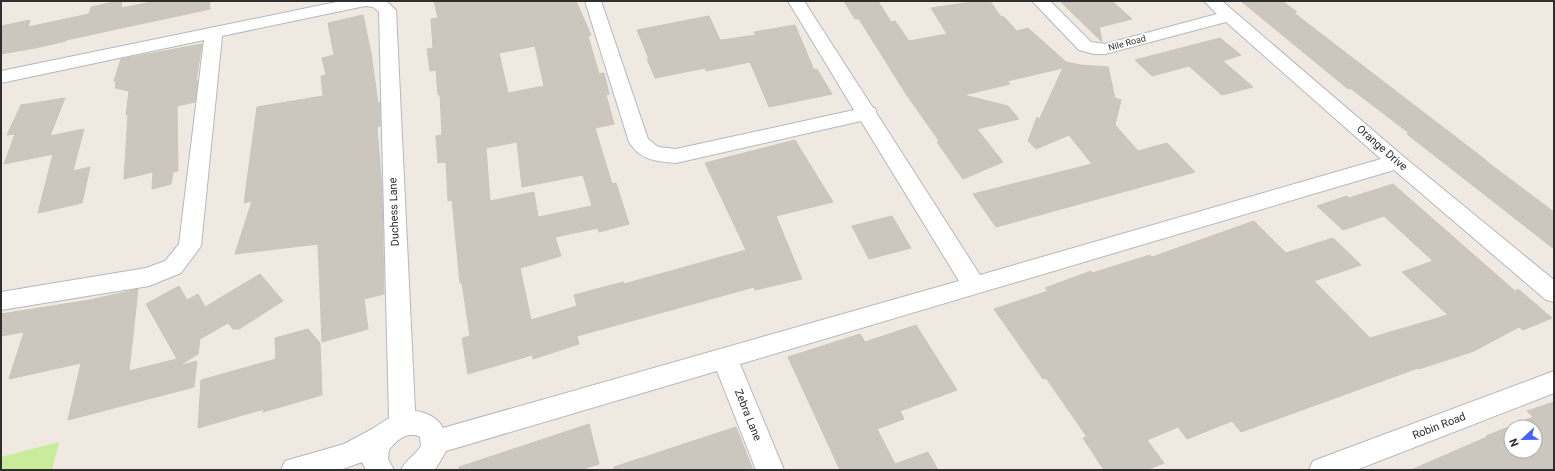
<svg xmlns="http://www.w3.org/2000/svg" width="1555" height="471" viewBox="0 0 1555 471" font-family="Roboto,sans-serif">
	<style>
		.pitch { fill: #c9ec9a }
		.building { fill: #cbc7bf; stroke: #cbc5ba; fill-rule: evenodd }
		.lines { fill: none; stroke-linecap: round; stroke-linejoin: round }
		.minor-casing { stroke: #b4b7c1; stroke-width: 2 }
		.minor { fill: #fff; fill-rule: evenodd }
		.labels { text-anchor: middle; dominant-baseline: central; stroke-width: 3.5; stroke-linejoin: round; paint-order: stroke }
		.far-street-label { font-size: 9px; fill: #2e2e2e; stroke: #fff }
		.street-label { font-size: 11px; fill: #2e2e2e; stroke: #fff }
	</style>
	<rect width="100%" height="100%" fill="#efe9e1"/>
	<path class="pitch" d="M 59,442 L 52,470 L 1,470 L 1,457 Z"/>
	<g class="building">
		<path d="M 118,1 L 122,1 L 121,8 L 157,1 L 209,1 L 210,9 L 66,40 L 66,41 L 35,48 L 1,54 L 1,26 L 30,20 L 28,27 L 89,14 L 91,7 Z"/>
		<path d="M 434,1 L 576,1 L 591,35 L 588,36 L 599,74 L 604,73 L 609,94 L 606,95 L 614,124 L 595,128 L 612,184 L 616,183 L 629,224 L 599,232 L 598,228 L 555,237 L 561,256 L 520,268 L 531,320 L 577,306 L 574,295 L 623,282 L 624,284 L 746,250 L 705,163 L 795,140 L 833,202 L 776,216 L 802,279 L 755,290 L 754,287 L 577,336 L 579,344 L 533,359 L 532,355 L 468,374 L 462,338 L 470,336 L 462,283 L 460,283 L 452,200 L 448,201 L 446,162 L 438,163 L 436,136 L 442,135 L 440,95 L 438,95 L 436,70 L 430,71 L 427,49 L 433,48 L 431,19 L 438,18 ZM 535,46 L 544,86 L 508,93 L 499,53 ZM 517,142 L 522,187 L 583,175 L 592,206 L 538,217 L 534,192 L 490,201 L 486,148 Z"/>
		<path d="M 844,1 L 878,1 L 891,22 L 895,21 L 909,41 L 947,34 L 931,8 L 978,1 L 990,1 L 1001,17 L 1003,16 L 1017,31 L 1028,28 L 1066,62 L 1081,65 L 1108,67 L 1115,98 L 1121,100 L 1115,125 L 1138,151 L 1167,143 L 1195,172 L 996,227 L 973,194 L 1092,164 L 1069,135 L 1036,149 L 1028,141 L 1037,117 L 1039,120 L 1063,68 L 1007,81 L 1010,84 L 964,95 L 1008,106 L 1019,119 L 977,129 L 1003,162 L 963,179 L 937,142 L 939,141 L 906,94 L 859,19 L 855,19 Z"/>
		<path d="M 1060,1 L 1112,1 L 1132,19 L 1100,27 L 1099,25 L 1102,42 Z"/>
		<path d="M 1241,1 L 1282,1 L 1297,12 L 1294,13 L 1487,161 L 1486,161 L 1554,212 L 1554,249 L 1407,134 L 1409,133 L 1350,88 L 1348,89 Z"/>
		<path d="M 363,15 L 371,53 L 378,103 L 380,102 L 380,126 L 377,127 L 382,190 L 384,294 L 364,299 L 368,329 L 322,342 L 318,244 L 235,254 L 252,201 L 244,203 L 257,107 L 323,96 L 321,76 L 326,75 L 322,58 L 334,55 L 328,23 Z"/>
		<path d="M 709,16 L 720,40 L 722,40 L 756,35 L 754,32 L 795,25 L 814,70 L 817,69 L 832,94 L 769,107 L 750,62 L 706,71 L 705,68 L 655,78 L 647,59 L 649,59 L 637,30 Z"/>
		<path d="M 1220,38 L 1241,55 L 1223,61 L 1253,87 L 1222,95 L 1189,66 L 1152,76 L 1135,60 Z"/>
		<path d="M 202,44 L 196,81 L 198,81 L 195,102 L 177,106 L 178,171 L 173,172 L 171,184 L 152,189 L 153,172 L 124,179 L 128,114 L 126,115 L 129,91 L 115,88 L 116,81 L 114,81 L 121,59 Z"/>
		<path d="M 65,98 L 50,136 L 84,129 L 73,171 L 90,167 L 82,203 L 38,213 L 53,154 L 4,164 L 15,134 L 7,135 L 21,105 Z"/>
		<path d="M 1393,184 L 1515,291 L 1518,289 L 1552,318 L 1523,330 L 1519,327 L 1474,351 L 1419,369 L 1418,368 L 1241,432 L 1232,421 L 1187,439 L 1178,427 L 1147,440 L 1164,463 L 1146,470 L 1104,470 L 1083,438 L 1087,437 L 1046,378 L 1043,379 L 994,309 L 1048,291 L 1045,288 L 1091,271 L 1092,273 L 1150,255 L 1152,257 L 1254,221 L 1286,253 L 1333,238 L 1361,265 L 1314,281 L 1370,338 L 1448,315 L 1402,272 L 1433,261 L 1384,216 L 1343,230 L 1317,206 L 1347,196 L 1349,198 Z"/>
		<path d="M 892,216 L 911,248 L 869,259 L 852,226 Z"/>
		<path d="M 260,274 L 283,301 L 239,329 L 233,329 L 228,323 L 200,339 L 198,354 L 182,364 L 182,365 L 197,361 L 194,387 L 68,420 L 81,363 L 9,379 L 24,332 L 1,336 L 1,314 L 90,300 L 138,289 L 129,371 L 177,359 L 146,304 L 179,286 L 187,300 L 198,294 L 205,307 Z"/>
		<path d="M 916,325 L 957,390 L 900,411 L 904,419 L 877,429 L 895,464 L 928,452 L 938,470 L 840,470 L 788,357 L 860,334 L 865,342 Z"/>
		<path d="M 308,329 L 320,343 L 322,395 L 263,412 L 264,409 L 198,428 L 201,380 L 276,359 L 275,338 Z"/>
		<path d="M 1554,402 L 1554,470 L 1411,470 L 1487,437 L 1486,436 L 1533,417 L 1527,411 ZM 1511,427 L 1535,427 L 1535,451 L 1511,451 Z"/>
		<path d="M 589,424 L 599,464 L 580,470 L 459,470 L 459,467 Z"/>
		<path d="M 736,427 L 753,470 L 614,470 L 614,467 Z"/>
	</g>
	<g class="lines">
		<defs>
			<g id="minor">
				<path d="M 341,1 L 386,1 L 396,10 L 415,411 C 426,412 438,418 443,428 L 959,281 L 861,121 L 676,163 C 656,161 641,161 629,142 L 585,1 L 601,1 L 648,139 L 658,147 L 676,149 L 854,110 L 788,1 L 804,1 L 873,108 L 875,108 L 877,114 L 980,275 L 1381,159 L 1226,22 L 1105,54 L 1094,54 L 1079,50 L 1032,1 L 1050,1 L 1091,42 L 1105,44 L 1217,14 L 1204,1 L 1222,1 L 1404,157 L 1554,280 L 1554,302 L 1546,300 L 1394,170 L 740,364 L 784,470 L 756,470 L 717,371 L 446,451 L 435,470 L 401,470 C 406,459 414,457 421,446 L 420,437 C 409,430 396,440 389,450 L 388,459 L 394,470 L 366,470 L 362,462 L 340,470 L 281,470 L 285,461 L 344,444 L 372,429 L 389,418 L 379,12 L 373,7 L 365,6 L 222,36 L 201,246 L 181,273 L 149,286 L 1,310 L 1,292 L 146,268 L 165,261 L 179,244 L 204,40 L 1,83 L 1,71 Z"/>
				<path d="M 1554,371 L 1554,393 L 1356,470 L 1309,470 L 1313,461 Z"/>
			</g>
		</defs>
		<use href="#minor" class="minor-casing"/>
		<use href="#minor" class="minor"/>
	</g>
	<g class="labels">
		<g class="far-street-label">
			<text transform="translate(1127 43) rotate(-15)">Nile Road</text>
		</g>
		<g class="street-label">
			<text transform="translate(1382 148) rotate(41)">Orange Drive</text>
			<text transform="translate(394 212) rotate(-92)">Duchess Lane</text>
			<text transform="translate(748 415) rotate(68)">Zebra Lane</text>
			<text transform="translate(1439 426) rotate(-21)">Robin Road</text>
		</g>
	</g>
	<rect width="1555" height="471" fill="none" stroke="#2e2e2e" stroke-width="4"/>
	<g transform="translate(1523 439) rotate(248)"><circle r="19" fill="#ffffff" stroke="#ababab"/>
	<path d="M0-3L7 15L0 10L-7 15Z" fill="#4264fb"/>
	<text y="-6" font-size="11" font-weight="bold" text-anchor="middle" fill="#2e2e2e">N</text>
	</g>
</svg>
